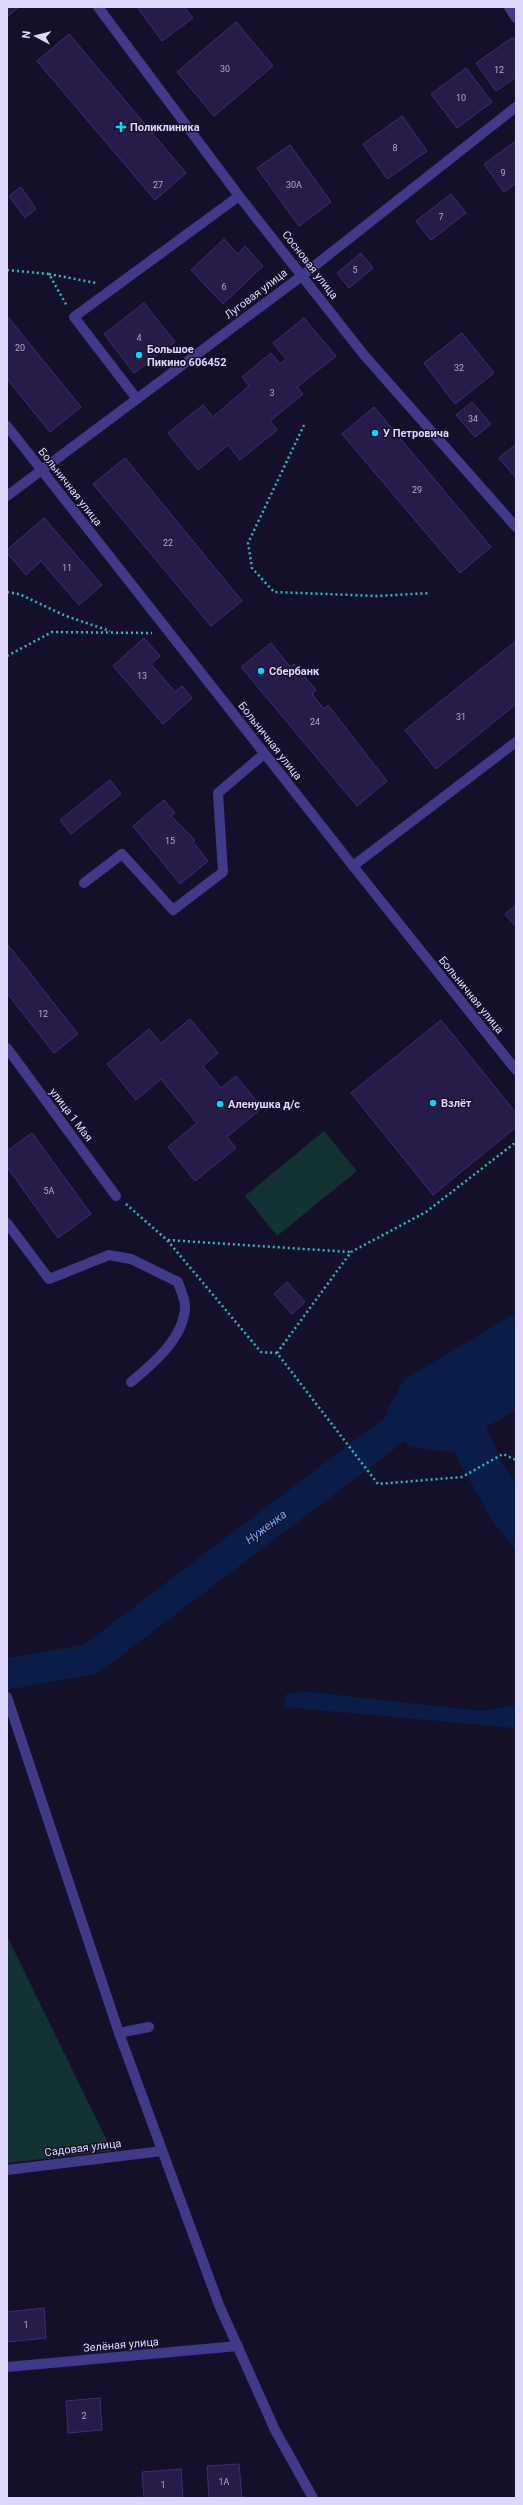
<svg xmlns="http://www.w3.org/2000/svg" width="523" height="2505" viewBox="0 0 523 2505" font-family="Roboto,sans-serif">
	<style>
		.green { fill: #123233 }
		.water { fill: #091d48 }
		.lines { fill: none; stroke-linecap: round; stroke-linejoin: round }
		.river { stroke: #091d48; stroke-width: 31 }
		.building { fill: #271b4a; stroke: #3f2d77 }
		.path { stroke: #2dbdbd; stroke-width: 2.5; stroke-dasharray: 2 3; stroke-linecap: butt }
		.minor { stroke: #413a89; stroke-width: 10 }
		.poi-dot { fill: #04d8ff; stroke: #151029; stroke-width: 1.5 }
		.labels { text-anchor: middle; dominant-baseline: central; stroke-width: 3; stroke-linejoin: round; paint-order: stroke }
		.number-label { font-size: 9px; fill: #b0a9d2 }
		.poi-label { font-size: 11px; font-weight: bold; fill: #ded8ff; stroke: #151029; text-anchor: start }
		.street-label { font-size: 11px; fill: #ded8ff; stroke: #151029 }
		.water-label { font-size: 12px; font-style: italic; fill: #66b0ff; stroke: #151029 }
	</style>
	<rect width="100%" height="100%" fill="#151029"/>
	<g class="green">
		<path d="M 324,1131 L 357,1171 L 277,1236 L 245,1196 Z"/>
		<path d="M 7,1936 L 112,2151 L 7,2163 Z"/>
	</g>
	<g class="water">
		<path d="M 516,1313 L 516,1410 L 486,1427 L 503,1465 L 516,1483 L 516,1551 L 491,1519 L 455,1453 L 409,1446 L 395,1429 L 386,1413 L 404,1380 Z"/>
		<path d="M 301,1691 L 481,1711 L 516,1705 L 516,1728 L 285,1707 L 285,1695 Z"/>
	</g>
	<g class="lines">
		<path class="river" d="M 7,1674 L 91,1659 L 395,1429 L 431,1406"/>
	</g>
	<g class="building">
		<path d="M 7,7 L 19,7 L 7,17 Z"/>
		<path d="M 137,7 L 184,7 L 193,18 L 162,41 Z"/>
		<path d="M 236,22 L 273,66 L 214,116 L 177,72 Z"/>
		<path d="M 69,34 L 186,173 L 155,200 L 37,61 Z"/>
		<path d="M 513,37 L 516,41 L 516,77 L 496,91 L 476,63 Z"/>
		<path d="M 466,68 L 492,102 L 457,128 L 431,94 Z"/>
		<path d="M 402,116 L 427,151 L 387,179 L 363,144 Z"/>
		<path d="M 516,141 L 516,183 L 504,192 L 484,164 Z"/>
		<path d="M 290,145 L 331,202 L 299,226 L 257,168 Z"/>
		<path d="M 21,187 L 36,209 L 25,218 L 9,196 Z"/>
		<path d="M 451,194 L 466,213 L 431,240 L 416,221 Z"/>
		<path d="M 224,239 L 238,254 L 245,246 L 263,266 L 223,304 L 191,270 Z"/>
		<path d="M 361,253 L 373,268 L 349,288 L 337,273 Z"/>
		<path d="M 144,303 L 175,342 L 134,373 L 104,334 Z"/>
		<path d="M 7,316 L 81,407 L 50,432 L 7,379 Z"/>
		<path d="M 304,318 L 336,356 L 297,387 L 303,394 L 270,421 L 277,430 L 240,460 L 228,445 L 198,470 L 168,433 L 203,405 L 213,417 L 249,386 L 242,377 L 271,353 L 280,364 L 286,359 L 273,343 Z"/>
		<path d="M 462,333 L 494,373 L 455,404 L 424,363 Z"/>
		<path d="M 472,402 L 491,424 L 475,437 L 456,415 Z"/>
		<path d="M 374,407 L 491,547 L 460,573 L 342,434 Z"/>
		<path d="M 516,444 L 516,478 L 499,458 Z"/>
		<path d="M 125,458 L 242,601 L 211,626 L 93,484 Z"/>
		<path d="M 44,518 L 102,585 L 79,605 L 41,561 L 26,575 L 7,553 L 7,550 Z"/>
		<path d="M 144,638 L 160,656 L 151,664 L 175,692 L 182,686 L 192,698 L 163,724 L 113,666 Z"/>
		<path d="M 516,641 L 516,704 L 436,769 L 405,730 Z"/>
		<path d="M 271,643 L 290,667 L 294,664 L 316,690 L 312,694 L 324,709 L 328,705 L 387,781 L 357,806 L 241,667 Z"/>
		<path d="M 110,780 L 121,794 L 71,834 L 60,820 Z"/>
		<path d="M 164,800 L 175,813 L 171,816 L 195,840 L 193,842 L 208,861 L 180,884 L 133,826 Z"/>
		<path d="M 516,905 L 516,927 L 505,914 Z"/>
		<path d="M 8,945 L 78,1034 L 54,1053 L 7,993 Z"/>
		<path d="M 190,1019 L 218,1053 L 203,1066 L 221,1088 L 236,1076 L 262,1108 L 227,1137 L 236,1148 L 195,1181 L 168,1147 L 197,1123 L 161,1079 L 136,1100 L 107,1064 L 149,1029 L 161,1043 Z"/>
		<path d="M 441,1020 L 516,1113 L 516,1127 L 433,1195 L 351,1093 Z"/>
		<path d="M 32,1133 L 91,1214 L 58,1238 L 7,1167 L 7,1151 Z"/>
		<path d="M 287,1282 L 305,1302 L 292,1314 L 274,1294 Z"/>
		<path d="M 44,2308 L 46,2338 L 7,2342 L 7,2312 Z"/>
		<path d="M 100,2398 L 102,2430 L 68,2433 L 66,2401 Z"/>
		<path d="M 239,2464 L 242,2498 L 209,2498 L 207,2466 Z"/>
		<path d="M 181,2469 L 183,2498 L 144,2498 L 142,2472 Z"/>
	</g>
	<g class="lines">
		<g class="path">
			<path d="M 7,270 L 49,274 L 67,306"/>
			<path d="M 49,274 L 96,283"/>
			<path d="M 304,425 L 248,543 L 252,568 L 274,592 L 377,596 L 430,593"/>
			<path d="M 7,592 L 19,594 L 66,616 L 110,631"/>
			<path d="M 7,656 L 52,632 L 152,633"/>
			<path d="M 126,1204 L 167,1240 L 261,1352 L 277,1353 L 378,1484 L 462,1477 L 503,1454 L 516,1460"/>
			<path d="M 168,1240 L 350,1252"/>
			<path d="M 277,1353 L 351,1252 L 426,1212 L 516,1142"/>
		</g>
		<g class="minor">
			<path d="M 98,7 L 239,196 L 364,355 L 516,527"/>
			<path d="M 509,7 L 516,18"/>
			<path d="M 137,399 L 74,317 L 239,196"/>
			<path d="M 7,426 L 353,866 L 516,1070"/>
			<path d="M 7,496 L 303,275 L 516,107"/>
			<path d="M 353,866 L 516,742"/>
			<path d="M 84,883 L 122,854 L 173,910 L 223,872 L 218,793 L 264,754"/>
			<path d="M 7,1048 L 116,1196"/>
			<path d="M 7,1223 L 49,1279 L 109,1255 L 131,1259 L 178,1282 C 180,1289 185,1299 185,1306 C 185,1337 153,1364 131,1382"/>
			<path d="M 7,1697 L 119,2033 L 219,2305 L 275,2430 L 313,2498"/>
			<path d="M 119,2033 L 149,2027"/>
			<path d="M 7,2170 L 162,2151"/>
			<path d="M 7,2367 L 238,2346"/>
		</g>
	</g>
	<g class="poi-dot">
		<path d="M119 121h4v4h4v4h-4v4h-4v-4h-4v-4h4z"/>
		<circle cx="139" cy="355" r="4"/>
		<circle cx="375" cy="433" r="4"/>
		<circle cx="261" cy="671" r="4"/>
		<circle cx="433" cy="1103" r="4"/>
		<circle cx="220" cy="1104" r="4"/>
	</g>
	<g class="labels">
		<g class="number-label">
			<text x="225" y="69">30</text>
			<text x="499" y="70">12</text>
			<text x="461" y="98">10</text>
			<text x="395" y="148">8</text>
			<text x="503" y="173">9</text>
			<text x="158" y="185">27</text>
			<text x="294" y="185">30А</text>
			<text x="441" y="217">7</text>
			<text x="355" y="270">5</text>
			<text x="224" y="287">6</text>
			<text x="139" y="338">4</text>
			<text x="20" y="348">20</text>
			<text x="459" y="368">32</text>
			<text x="272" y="393">3</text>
			<text x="473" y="419">34</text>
			<text x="417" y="490">29</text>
			<text x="168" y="543">22</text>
			<text x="67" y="568">11</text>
			<text x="142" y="676">13</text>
			<text x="461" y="717">31</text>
			<text x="315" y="722">24</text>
			<text x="170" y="841">15</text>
			<text x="43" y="1014">12</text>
			<text x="49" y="1191">5А</text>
			<text x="26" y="2325">1</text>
			<text x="84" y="2416">2</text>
			<text x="224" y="2482">1А</text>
			<text x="163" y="2485">1</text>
		</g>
		<g class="poi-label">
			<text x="130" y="127">Поликлиника</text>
			<text x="147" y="349">Большое<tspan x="147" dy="13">Пикино 606452</tspan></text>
			<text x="383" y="433">У Петровича</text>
			<text x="269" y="671">Сбербанк</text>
			<text x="441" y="1103">Взлёт</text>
			<text x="228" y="1104">Аленушка д/с</text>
		</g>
		<g class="street-label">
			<text transform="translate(310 265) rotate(52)">Сосновая улица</text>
			<text transform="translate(256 294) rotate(-37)">Луговая улица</text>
			<text transform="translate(70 487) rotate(52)">Больничная улица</text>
			<text transform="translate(270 741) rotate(52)">Больничная улица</text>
			<text transform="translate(471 995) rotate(51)">Больничная улица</text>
			<text transform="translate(71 1115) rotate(53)">улица 1 Мая</text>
			<text transform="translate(83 2148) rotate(-7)">Садовая улица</text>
			<text transform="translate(121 2345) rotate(-5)">Зелёная улица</text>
		</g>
		<g class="water-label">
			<text transform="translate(266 1527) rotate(-37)">Нуженка</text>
		</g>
	</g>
	<rect width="523" height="2505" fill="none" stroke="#ded8ff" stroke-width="16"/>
	<g transform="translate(36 36) rotate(277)" stroke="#151029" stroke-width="3" paint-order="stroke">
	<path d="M0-3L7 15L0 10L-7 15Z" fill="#ded8ff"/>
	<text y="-6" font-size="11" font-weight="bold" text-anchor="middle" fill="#ded8ff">N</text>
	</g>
</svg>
